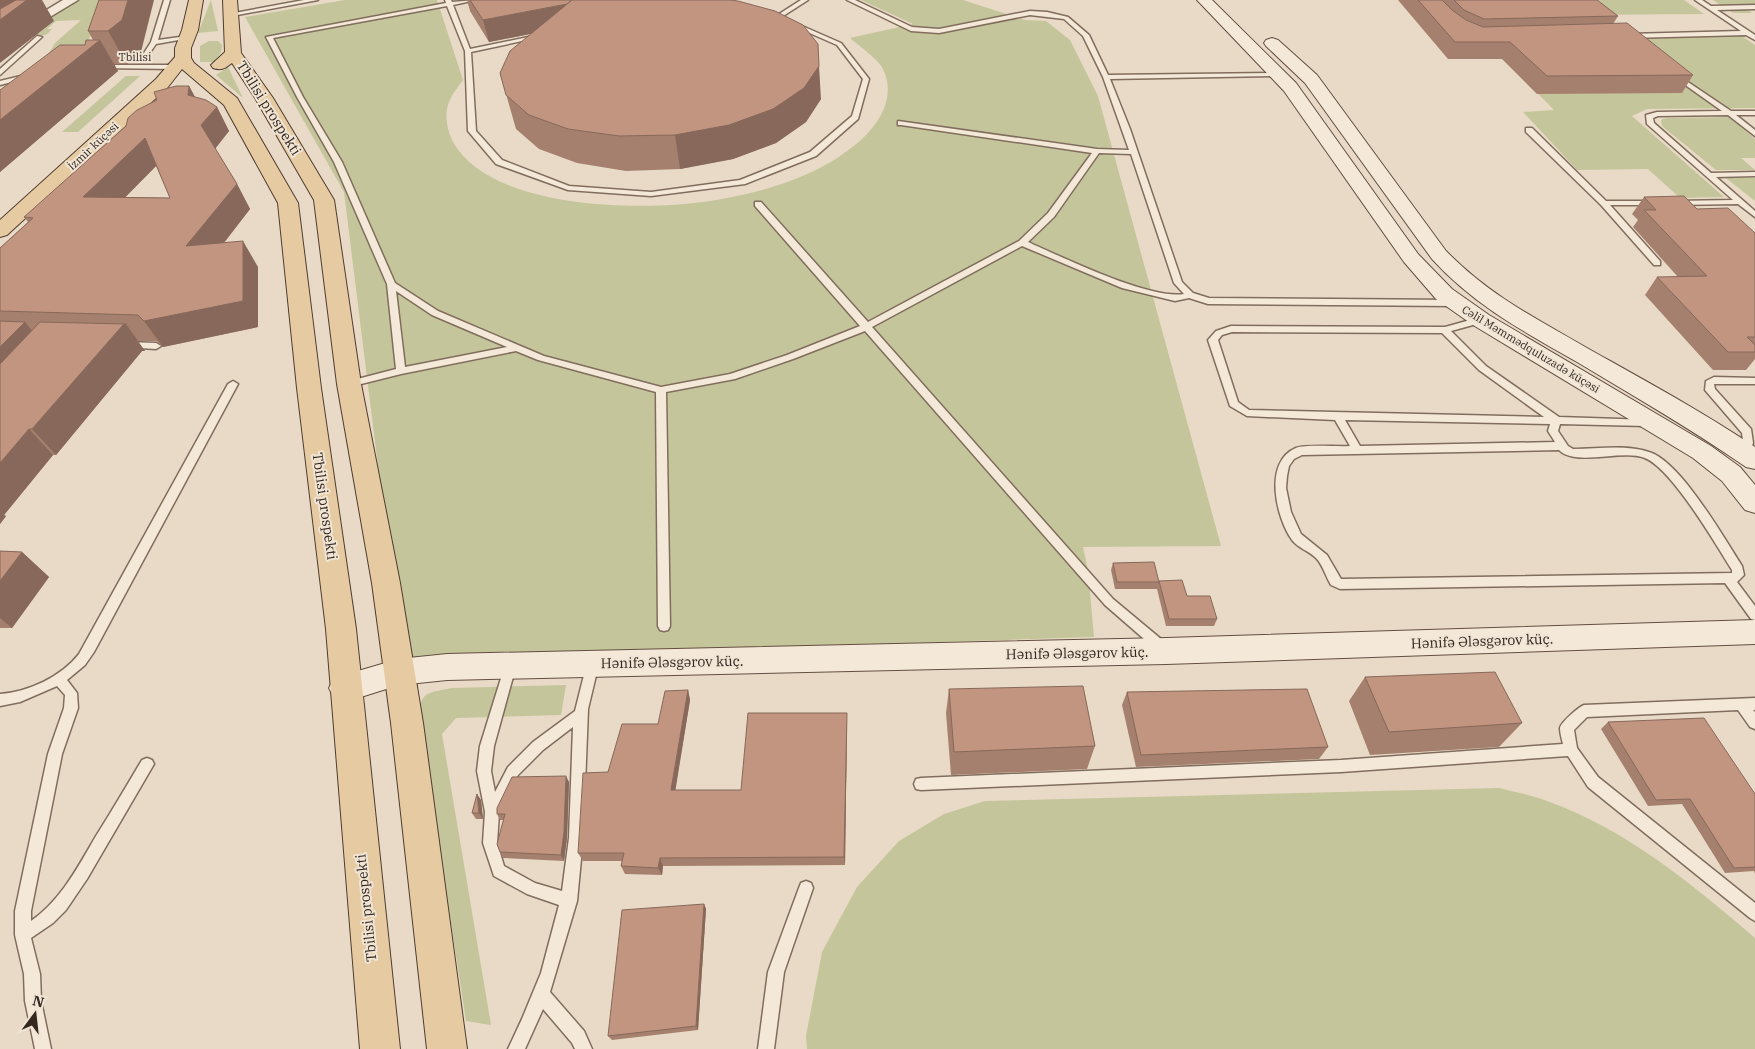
<svg xmlns="http://www.w3.org/2000/svg" width="1755" height="1049" viewBox="0 0 1755 1049" font-family="'IBM Plex Serif',serif">
	<style>
		.green { fill: #c4c59b }
		.lines { fill: none; stroke-linecap: round; stroke-linejoin: round }
		.lane-casing { stroke: #816d5e; stroke-width: 3 }
		.street-casing { stroke: #816d5e; stroke-width: 3 }
		.secondary-casing { stroke: #634e41; stroke-width: 2 }
		.primary-casing { stroke: #4f3c31; stroke-width: 2 }
		.lane { fill: #f4e9d8; fill-rule: evenodd }
		.street { fill: #f4e9d8; fill-rule: evenodd }
		.secondary { fill: #f4e9d8; fill-rule: evenodd }
		.primary { fill: #e6caa2; fill-rule: evenodd }
		.wall { fill: #a6806e; fill-rule: evenodd }
		.shaded-wall { fill: #87685a }
		.building { fill: #c19580; stroke: #87685a; fill-rule: evenodd }
		.labels { text-anchor: middle; dominant-baseline: central; stroke-width: 4; stroke-linejoin: round; paint-order: stroke }
		.far-street-label { font-size: 11px; fill: #332720; stroke: #f0e5d4 }
		.street-label { font-size: 14px; fill: #332720; stroke: #f0e5d4 }
	</style>
	<rect width="100%" height="100%" fill="#e8dac6"/>
	<g class="green">
		<path d="M 79,0 L 106,0 L 80,59 L 32,83 L 55,43 L 81,20 L 56,21 L 47,29 L 52,29 L 46,35 L 23,35 Z"/>
		<path d="M 211,0 L 218,31 L 198,33 Z"/>
		<path d="M 345,0 L 437,0 L 463,80 C 459,86 452,94 449,102 C 444,114 447,130 453,142 C 491,209 636,211 703,202 C 759,194 823,177 865,136 C 883,118 895,94 883,69 C 878,59 858,45 850,38 L 913,24 L 861,0 L 963,0 L 1025,20 L 1046,21 L 1070,40 L 1098,96 L 1221,546 L 1083,547 L 1088,570 L 1094,637 L 402,660 L 344,192 L 245,17 Z"/>
		<path d="M 1553,0 L 1684,0 L 1704,14 L 1570,15 Z"/>
		<path d="M 1713,0 L 1755,0 L 1755,6 L 1743,7 L 1752,13 L 1733,13 Z"/>
		<path d="M 1739,34 L 1755,45 L 1755,108 L 1647,109 L 1632,116 L 1724,197 L 1680,198 L 1648,169 L 1577,170 L 1523,112 L 1554,110 L 1482,36 Z"/>
		<path d="M 209,41 L 218,41 L 222,45 L 221,52 L 214,62 L 200,62 L 200,46 Z"/>
		<path d="M 228,67 L 243,98 L 216,75 Z"/>
		<path d="M 126,76 L 140,76 L 78,132 L 62,132 Z"/>
		<path d="M 1729,117 L 1755,139 L 1755,158 L 1741,158 L 1755,170 L 1716,170 L 1662,126 L 1661,121 L 1662,119 L 1667,118 Z"/>
		<path d="M 1726,178 L 1755,178 L 1755,201 Z"/>
		<path d="M 566,685 L 561,715 L 456,718 L 442,734 L 491,1025 L 466,1021 L 420,723 C 418,692 425,693 453,688 Z"/>
		<path d="M 1499,788 C 1515,792 1532,795 1547,801 C 1626,829 1692,884 1755,938 L 1755,1049 L 807,1049 L 806,1036 L 822,952 L 857,887 L 899,841 L 944,814 L 985,801 Z"/>
	</g>
	<g class="lines">
		<defs>
			<g id="lane">
				<path d="M 164,0 L 170,0 L 158,40 L 187,36 L 190,38 L 156,44 L 149,54 L 145,54 L 144,53 L 151,42 Z"/>
				<path d="M 304,0 L 318,0 L 232,16 L 229,14 Z"/>
				<path d="M 445,0 L 451,0 L 452,2 L 476,0 L 453,5 L 470,49 L 538,35 L 541,37 L 471,52 L 476,131 L 502,160 L 569,186 L 651,192 L 740,180 L 810,152 L 852,116 L 863,79 L 837,45 L 789,24 L 789,22 L 793,22 L 841,43 L 869,79 L 858,119 L 816,156 L 745,184 L 651,196 L 568,190 L 496,164 L 468,131 L 465,51 L 447,6 L 273,38 L 303,97 L 342,162 L 395,283 L 438,311 L 544,356 L 661,387 L 730,374 L 787,355 L 860,326 L 755,206 L 755,202 L 761,202 L 868,322 L 1019,241 L 1048,213 L 1092,153 L 901,125 L 898,125 L 898,121 L 1097,149 L 1129,150 L 1103,77 L 1083,36 L 1064,19 L 1030,15 L 939,33 L 911,31 L 847,0 L 855,0 L 912,27 L 939,29 L 1030,11 L 1047,12 L 1068,17 L 1089,35 L 1108,75 L 1281,73 L 1281,75 L 1279,76 L 1110,79 L 1130,129 L 1182,282 L 1193,293 L 1209,298 L 1455,300 L 1460,303 L 1455,306 L 1208,304 L 1189,298 L 1175,301 L 1122,288 L 1022,246 L 872,327 L 1113,599 L 1167,644 L 1169,648 L 1167,652 L 1163,653 L 1159,652 L 1105,605 L 865,331 L 793,359 L 735,379 L 666,392 L 670,626 L 668,630 L 664,631 L 660,630 L 658,626 L 656,392 L 538,360 L 516,351 L 401,374 L 349,387 L 344,384 L 346,382 L 396,369 L 387,284 L 334,162 L 297,97 L 266,37 L 446,3 ZM 1099,153 L 1131,154 L 1174,283 L 1184,294 C 1150,300 1062,257 1028,242 L 1054,217 ZM 396,291 L 432,315 L 507,347 L 405,367 Z"/>
				<path d="M 801,0 L 808,0 L 780,18 L 776,18 L 776,16 Z"/>
				<path d="M 1695,0 L 1702,0 L 1711,6 L 1755,5 L 1755,9 L 1717,10 L 1755,35 L 1755,40 L 1746,35 L 1629,38 L 1626,36 L 1629,34 L 1741,31 Z"/>
				<path d="M 37,36 L 42,37 L 0,75 L 0,69 Z"/>
				<path d="M 102,65 L 175,65 L 178,67 L 175,69 L 100,68 L 100,66 Z"/>
				<path d="M 29,74 L 32,76 L 31,77 L 0,85 L 0,81 Z"/>
				<path d="M 1676,74 L 1731,111 L 1755,111 L 1755,115 L 1736,115 L 1755,130 L 1755,136 L 1728,115 L 1658,116 L 1653,118 L 1654,123 L 1711,173 L 1755,172 L 1755,176 L 1716,177 L 1755,211 L 1755,217 L 1738,204 L 1675,205 L 1671,203 L 1675,201 L 1733,200 L 1647,124 L 1646,115 L 1657,112 L 1722,111 L 1674,77 L 1674,75 Z"/>
				<path d="M 1526,128 L 1532,128 L 1606,201 L 1657,201 L 1658,203 L 1654,205 L 1610,205 L 1660,261 L 1660,265 L 1654,265 L 1601,205 L 1526,132 Z"/>
				<path d="M 1481,317 L 1484,318 L 1484,322 L 1451,331 L 1486,366 L 1559,417 L 1650,420 L 1651,422 L 1650,424 L 1646,426 L 1560,424 L 1558,431 L 1568,446 L 1573,449 C 1598,449 1625,444 1649,452 C 1680,461 1724,538 1742,566 L 1744,575 L 1737,582 L 1755,606 L 1755,620 L 1751,619 L 1725,583 L 1340,589 L 1331,585 C 1326,577 1323,565 1316,558 C 1309,551 1298,548 1292,540 C 1276,517 1263,462 1296,448 C 1306,444 1338,447 1350,446 L 1335,420 L 1247,416 L 1230,406 L 1208,340 L 1216,331 L 1231,326 L 1445,327 ZM 1232,332 L 1442,333 L 1479,370 L 1544,417 L 1249,410 L 1238,402 L 1218,340 L 1222,335 ZM 1345,420 L 1550,424 L 1548,431 L 1555,442 L 1360,446 ZM 1559,450 C 1575,467 1622,449 1645,458 C 1672,469 1715,543 1732,570 L 1732,573 L 1341,579 L 1327,555 L 1301,534 L 1291,512 L 1286,488 L 1287,476 L 1289,466 L 1294,459 L 1302,455 Z"/>
				<path d="M 127,342 L 156,343 L 161,346 L 156,349 L 124,347 L 124,343 Z"/>
				<path d="M 1714,377 L 1755,378 L 1755,384 L 1714,384 L 1715,389 L 1751,429 L 1753,443 L 1752,446 L 1736,451 L 1731,447 L 1732,444 L 1743,441 L 1742,433 L 1705,390 L 1706,381 Z"/>
				<path d="M 233,381 L 238,384 L 94,652 L 85,665 L 67,680 L 77,693 L 78,708 L 62,754 L 31,911 L 31,921 C 61,900 78,867 96,836 C 112,811 127,785 142,760 L 147,758 L 152,760 L 154,764 L 87,879 L 66,910 L 53,923 L 31,938 L 40,974 L 41,1001 L 51,1049 L 35,1049 L 25,1001 L 24,974 L 15,935 L 15,911 L 48,754 L 64,708 L 65,695 L 57,686 L 20,702 L 0,706 L 0,694 C 28,692 61,677 79,654 L 228,384 Z"/>
				<path d="M 593,658 L 597,659 L 599,663 L 588,709 L 583,838 L 577,901 L 550,992 L 584,1031 L 592,1049 L 575,1049 L 572,1043 L 543,1009 L 525,1049 L 508,1049 L 522,1019 L 541,973 L 559,905 L 527,894 L 494,876 L 483,843 L 485,812 L 477,771 L 480,746 L 506,662 L 510,661 L 514,662 L 516,666 L 494,746 L 491,771 L 495,792 L 508,767 L 533,742 L 575,711 L 587,663 L 589,659 ZM 573,727 L 569,838 L 562,891 L 535,883 L 504,866 L 497,843 L 499,813 L 518,775 L 543,750 Z"/>
				<path d="M 1755,698 L 1755,710 L 1753,710 L 1755,712 L 1755,729 L 1750,727 L 1738,710 L 1587,717 L 1574,730 L 1577,748 L 1598,777 L 1755,903 L 1755,921 L 1750,918 L 1588,787 L 1568,756 L 1341,772 L 921,790 L 916,789 L 914,784 L 916,779 L 921,778 L 1341,760 L 1563,744 C 1562,740 1560,733 1560,728 C 1561,722 1579,707 1584,705 Z"/>
				<path d="M 806,881 L 811,883 L 813,888 L 784,972 L 774,1049 L 758,1049 L 768,972 L 799,888 L 801,883 Z"/>
			</g>
			<path id="street" d="M 63,0 L 78,0 L 0,47 L 0,38 Z"/>
			<g id="secondary">
				<path d="M 1197,0 L 1212,0 L 1296,83 L 1418,254 L 1452,289 L 1489,315 L 1711,446 L 1740,467 L 1755,485 L 1755,513 L 1745,510 L 1722,481 L 1693,458 L 1473,325 L 1436,299 L 1404,262 L 1284,91 Z"/>
				<path d="M 1272,38 L 1278,40 L 1317,75 L 1446,251 C 1489,295 1535,318 1587,348 C 1644,380 1701,411 1755,447 L 1755,469 L 1746,467 C 1691,429 1634,396 1577,362 C 1523,331 1475,306 1432,259 L 1305,83 L 1266,46 L 1264,43 L 1266,40 Z"/>
				<path d="M 1755,620 L 1755,644 L 1166,664 L 447,680 L 399,685 L 345,702 L 334,698 L 329,688 L 334,678 L 399,659 L 447,654 L 1166,638 Z"/>
			</g>
			<g id="primary">
				<path d="M 189,0 L 203,0 L 198,30 L 191,48 L 191,58 L 194,63 L 237,98 L 298,203 L 321,388 L 356,629 L 400,1049 L 360,1049 L 326,629 L 297,388 L 278,203 L 224,105 L 182,69 L 168,87 L 7,235 L 0,237 L 0,220 L 156,79 L 175,57 L 175,48 L 182,30 Z"/>
				<path d="M 223,0 L 237,0 L 241,53 L 273,98 L 334,200 L 361,384 L 400,583 L 423,723 L 467,1049 L 427,1049 L 391,723 L 372,583 L 337,384 L 314,200 L 255,98 L 232,63 C 225,68 222,71 213,68 L 211,65 L 225,52 Z"/>
			</g>
		</defs>
		<use href="#lane" class="lane-casing"/>
		<use href="#street" class="street-casing"/>
		<use href="#secondary" class="secondary-casing"/>
		<use href="#primary" class="primary-casing"/>
		<use href="#lane" class="lane"/>
		<use href="#street" class="street"/>
		<use href="#secondary" class="secondary"/>
		<use href="#primary" class="primary"/>
	</g>
	<g class="wall">
		<path d="M 99,0 L 141,52 L 127,64 L 114,64 L 118,71 L 0,172 L 0,90 L 93,40 L 88,31 Z"/>
		<path d="M 467,0 L 731,0 L 821,99 L 806,122 L 776,143 L 733,159 L 680,169 L 626,171 L 577,163 L 539,149 L 516,129 L 500,73 L 531,34 L 489,42 L 470,11 Z"/>
		<path d="M 1398,0 L 1597,0 L 1618,16 L 1613,24 L 1693,75 L 1682,93 L 1537,94 L 1502,59 L 1448,59 Z"/>
		<path d="M 189,86 L 195,97 L 217,107 L 229,131 L 215,149 L 237,184 L 250,209 L 224,243 L 258,267 L 258,327 L 163,347 L 156,341 L 137,341 L 145,351 L 142,351 L 56,455 L 53,455 L 4,515 L 6,516 L 0,524 L 0,248 L 28,222 L 24,217 ZM 156,166 L 170,198 L 125,197 Z"/>
		<path d="M 1644,197 L 1697,209 L 1755,233 L 1755,359 L 1746,370 L 1713,370 L 1645,295 L 1657,277 L 1678,277 L 1633,227 L 1638,220 L 1632,214 Z"/>
		<path d="M 0,551 L 22,552 L 49,577 L 12,628 L 0,628 Z"/>
		<path d="M 1113,563 L 1159,581 L 1187,596 L 1217,619 L 1214,626 L 1166,626 L 1157,589 L 1115,589 L 1111,570 Z"/>
		<path d="M 1365,677 L 1522,723 L 1499,747 L 1370,755 L 1349,701 Z"/>
		<path d="M 949,689 L 1095,746 L 1087,769 L 951,775 L 946,713 Z"/>
		<path d="M 688,690 L 690,700 L 675,790 L 741,790 L 847,722 L 845,865 L 663,866 L 662,875 L 625,874 L 621,866 L 622,861 L 583,861 L 578,853 L 608,772 L 658,724 Z"/>
		<path d="M 1127,692 L 1328,747 L 1319,759 L 1136,767 L 1122,705 Z"/>
		<path d="M 1608,722 L 1755,794 L 1755,874 L 1754,871 L 1725,873 L 1682,804 L 1648,806 L 1601,729 Z"/>
		<path d="M 569,782 L 567,838 L 564,861 L 503,858 L 500,852 L 504,820 L 500,820 L 497,814 Z"/>
		<path d="M 481,800 L 483,819 L 476,819 L 472,813 Z"/>
		<path d="M 704,904 L 706,909 L 698,1030 L 612,1040 L 608,1036 Z"/>
	</g>
	<g class="shaded-wall">
		<path d="M 0,0 L 42,0 L 54,21 L 0,63 Z"/>
		<path d="M 128,0 L 154,0 L 141,52 L 127,64 L 108,31 Z"/>
		<path d="M 580,2 L 585,23 L 489,42 L 483,20 Z"/>
		<path d="M 100,40 L 118,71 L 0,172 L 0,120 Z"/>
		<path d="M 819,66 L 821,99 L 806,122 L 776,143 L 733,159 L 680,169 L 675,135 Z"/>
		<path d="M 189,86 L 202,110 L 188,95 Z"/>
		<path d="M 217,107 L 229,131 L 214,150 L 201,125 Z"/>
		<path d="M 145,138 L 159,163 L 100,223 L 83,197 Z"/>
		<path d="M 237,184 L 250,209 L 201,272 L 186,246 Z"/>
		<path d="M 243,241 L 258,267 L 258,327 L 163,347 L 144,321 Z"/>
		<path d="M 25,322 L 46,348 L 0,398 L 0,347 Z"/>
		<path d="M 126,324 L 145,351 L 142,351 L 56,455 L 32,429 L 123,325 Z"/>
		<path d="M 29,429 L 53,455 L 4,515 L 6,516 L 0,524 L 0,463 Z"/>
		<path d="M 22,552 L 49,577 L 12,628 L 0,618 L 0,581 Z"/>
		<path d="M 688,690 L 690,700 L 674,799 L 671,790 Z"/>
		<path d="M 847,713 L 847,722 L 845,865 L 844,857 Z"/>
		<path d="M 566,776 L 569,782 L 567,838 L 564,861 L 561,855 Z"/>
		<path d="M 477,794 L 481,800 L 483,819 L 479,813 Z"/>
		<path d="M 660,858 L 663,866 L 662,875 L 658,868 Z"/>
		<path d="M 704,904 L 706,909 L 698,1030 L 696,1026 Z"/>
	</g>
	<g class="building">
		<path d="M 16,0 L 27,0 L 0,20 L 0,9 Z"/>
		<path d="M 99,0 L 128,0 L 122,20 L 108,31 L 88,31 Z"/>
		<path d="M 470,0 L 572,0 L 567,4 L 483,20 Z"/>
		<path d="M 572,0 L 730,0 L 738,1 L 775,11 L 803,25 L 818,44 L 819,66 L 804,88 L 773,109 L 729,125 L 675,135 L 619,136 L 568,129 L 529,115 L 506,95 L 500,73 L 510,51 Z"/>
		<path d="M 1418,0 L 1442,0 L 1452,10 L 1466,20 L 1483,27 L 1627,23 L 1693,75 L 1547,76 L 1510,42 L 1455,42 Z"/>
		<path d="M 1454,0 L 1597,0 L 1618,16 L 1484,19 L 1464,10 Z"/>
		<path d="M 86,40 L 100,40 L 0,120 L 0,90 L 60,45 L 85,45 Z"/>
		<path d="M 176,86 L 189,86 L 188,95 L 206,100 L 217,107 L 201,125 L 237,184 L 186,246 L 243,241 L 243,301 L 144,321 L 138,315 L 0,311 L 0,248 L 33,218 L 24,217 L 126,126 L 128,118 L 137,110 L 157,100 L 154,92 ZM 145,138 L 170,198 L 83,197 Z"/>
		<path d="M 1684,196 L 1697,209 L 1728,208 L 1755,233 L 1755,337 L 1747,337 L 1755,345 L 1755,352 L 1728,352 L 1657,277 L 1707,276 L 1644,210 L 1656,210 L 1644,197 Z"/>
		<path d="M 0,321 L 25,322 L 0,347 Z"/>
		<path d="M 40,322 L 126,324 L 123,325 L 32,429 L 29,429 L 0,463 L 0,364 Z"/>
		<path d="M 0,551 L 22,552 L 0,581 Z"/>
		<path d="M 1154,562 L 1159,582 L 1117,582 L 1113,563 Z"/>
		<path d="M 1182,580 L 1187,596 L 1210,596 L 1217,619 L 1169,619 L 1159,581 Z"/>
		<path d="M 1495,672 L 1522,723 L 1389,732 L 1365,677 Z"/>
		<path d="M 1083,686 L 1095,746 L 954,752 L 949,689 Z"/>
		<path d="M 1307,689 L 1328,747 L 1141,755 L 1127,692 Z"/>
		<path d="M 688,690 L 671,790 L 741,790 L 748,713 L 847,713 L 844,857 L 660,858 L 658,868 L 621,866 L 624,853 L 578,853 L 583,773 L 608,772 L 622,724 L 658,724 L 665,691 Z"/>
		<path d="M 1704,718 L 1755,794 L 1755,867 L 1734,868 L 1690,799 L 1656,800 L 1608,722 Z"/>
		<path d="M 566,776 L 564,832 L 561,855 L 500,852 L 497,844 L 505,814 L 497,814 L 497,808 L 512,777 Z"/>
		<path d="M 477,794 L 479,813 L 472,813 Z"/>
		<path d="M 704,904 L 696,1026 L 608,1036 L 622,910 Z"/>
	</g>
	<g class="labels">
		<g class="far-street-label">
			<text x="135" y="57">Tbilisi</text>
			<text transform="translate(93 146) rotate(-43)">İzmir küçəsi</text>
			<text transform="translate(1531 349) rotate(31)">Cəlil Məmmədquluzadə küçəsi</text>
		</g>
		<g class="street-label">
			<text transform="translate(269 108) rotate(58)">Tbilisi prospekti</text>
			<text transform="translate(325 506) rotate(82)">Tbilisi prospekti</text>
			<text transform="translate(1482 641) rotate(-2)">Hənifə Ələsgərov küç.</text>
			<text transform="translate(1077 653) rotate(-1)">Hənifə Ələsgərov küç.</text>
			<text transform="translate(672 662) rotate(-1)">Hənifə Ələsgərov küç.</text>
			<text transform="translate(366 908) rotate(-96)">Tbilisi prospekti</text>
		</g>
	</g>
	<g transform="translate(35 1014) rotate(15)" stroke="#f0e5d4" stroke-width="4" paint-order="stroke">
	<path d="M0-4L9 19L0 12L-9 19Z" fill="#332720"/>
	<text y="-8" font-size="14" font-weight="bold" text-anchor="middle" fill="#332720">N</text>
	</g>
</svg>
